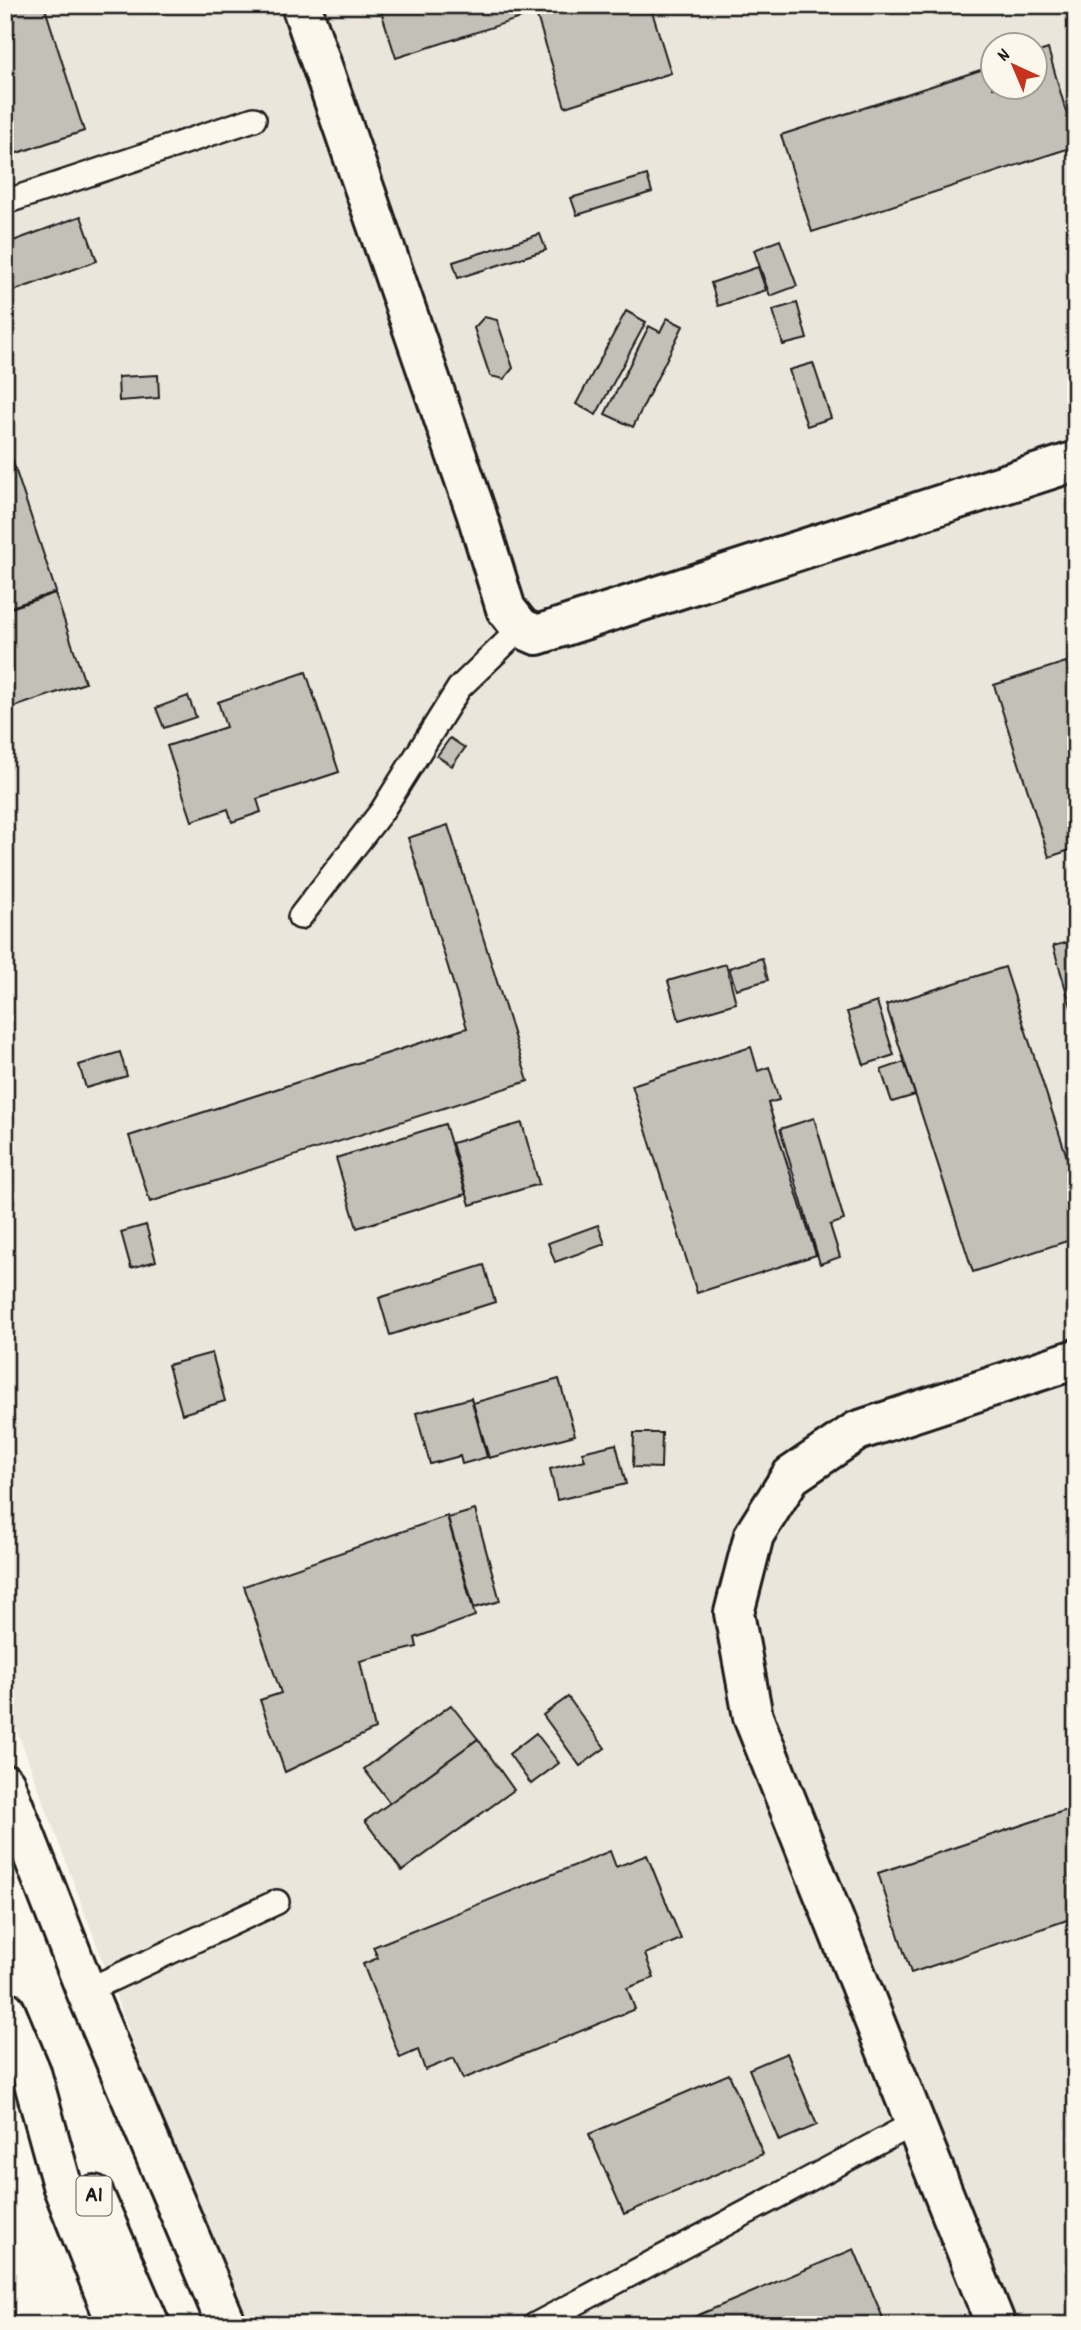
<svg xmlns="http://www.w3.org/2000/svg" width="1081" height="2330" viewBox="0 0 1081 2330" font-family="Dekko,sans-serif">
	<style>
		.built { fill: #eae6dc; fill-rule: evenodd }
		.building { fill: #c3c0b8; stroke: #1c1c1c; stroke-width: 2 }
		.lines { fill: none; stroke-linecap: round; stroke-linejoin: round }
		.service-casing { stroke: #1c1c1c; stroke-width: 28 }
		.minor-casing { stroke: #1c1c1c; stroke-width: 44 }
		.trunk-casing { stroke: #1c1c1c; stroke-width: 44 }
		.service { stroke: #fbf7ec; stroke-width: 23 }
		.minor { stroke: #fbf7ec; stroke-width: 38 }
		.trunk { stroke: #fbf7ec; stroke-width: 38 }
		.labels { text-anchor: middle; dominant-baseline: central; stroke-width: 7; stroke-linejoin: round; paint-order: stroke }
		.shield { fill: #fbf7ec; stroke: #5f5e5a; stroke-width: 2 }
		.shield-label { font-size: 23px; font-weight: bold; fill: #1c1c1c }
	</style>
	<rect width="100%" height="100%" fill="#fbf7ec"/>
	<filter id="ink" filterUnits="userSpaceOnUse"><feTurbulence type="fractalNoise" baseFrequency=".0143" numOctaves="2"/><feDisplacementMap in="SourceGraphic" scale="14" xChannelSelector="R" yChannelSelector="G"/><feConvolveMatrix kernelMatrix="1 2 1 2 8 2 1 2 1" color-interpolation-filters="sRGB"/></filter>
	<g filter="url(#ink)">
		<path class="built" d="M 5,5 L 1076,5 L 1076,2325 L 245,2325 L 205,2236 L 5,1698 ZM 993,46 L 1036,46 L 1036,88 L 993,88 Z"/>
		<g class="building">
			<path d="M 5,5 L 44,5 L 84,131 L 5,157 Z"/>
			<path d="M 379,5 L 650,5 L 671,73 L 565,107 L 536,13 L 396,58 Z"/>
			<path d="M 1048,49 L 1076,146 L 812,232 L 781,135 L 993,66 L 993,88 L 1036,88 L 1036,53 Z"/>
			<path d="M 647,175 L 652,192 L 577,215 L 571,198 Z"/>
			<path d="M 81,216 L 97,261 L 5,294 L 5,244 Z"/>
			<path d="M 540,234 L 546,250 L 458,278 L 453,262 Z"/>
			<path d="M 780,240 L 797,286 L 770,296 L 754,250 Z"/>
			<path d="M 758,267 L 766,290 L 718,306 L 711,283 Z"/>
			<path d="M 797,303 L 807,339 L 783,345 L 773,310 Z"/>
			<path d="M 626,311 L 646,322 L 596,415 L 576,404 Z"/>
			<path d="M 484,317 L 497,320 L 513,368 L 504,379 L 490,376 L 474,328 Z"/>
			<path d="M 667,318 L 683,326 L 633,427 L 605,414 L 649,326 L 660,332 Z"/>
			<path d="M 813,363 L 831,418 L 807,426 L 789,370 Z"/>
			<path d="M 158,375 L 159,398 L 119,401 L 118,377 Z"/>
			<path d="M 5,438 L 56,592 L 5,609 Z"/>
			<path d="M 55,593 L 85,683 L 5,710 L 5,610 Z"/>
			<path d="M 1066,662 L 1076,687 L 1076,848 L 1049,857 L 994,685 Z"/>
			<path d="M 306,672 L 339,772 L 257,799 L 261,812 L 232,822 L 228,809 L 192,821 L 167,746 L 226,727 L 218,702 Z"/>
			<path d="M 188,696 L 196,717 L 164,728 L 156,708 Z"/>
			<path d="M 450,738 L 465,748 L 452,766 L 437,756 Z"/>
			<path d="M 448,825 L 528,1081 L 150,1202 L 129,1136 L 467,1028 L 408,838 Z"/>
			<path d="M 1076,940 L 1076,1005 L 1071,1007 L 1053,946 Z"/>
			<path d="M 762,958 L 768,980 L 736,989 L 729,968 Z"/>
			<path d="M 726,964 L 736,1003 L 679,1020 L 668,981 Z"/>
			<path d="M 1005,967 L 1076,1185 L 1076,1238 L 973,1272 L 886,1005 Z"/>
			<path d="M 877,1002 L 894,1055 L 864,1065 L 847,1012 Z"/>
			<path d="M 751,1047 L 758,1071 L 769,1067 L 779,1100 L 768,1103 L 816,1255 L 697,1293 L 632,1085 Z"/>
			<path d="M 120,1052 L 127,1076 L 86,1088 L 79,1065 Z"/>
			<path d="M 904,1062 L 915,1095 L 892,1102 L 881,1070 Z"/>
			<path d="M 814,1118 L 844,1220 L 830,1225 L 840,1257 L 820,1264 L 780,1129 Z"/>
			<path d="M 522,1123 L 539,1184 L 470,1205 L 452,1143 Z"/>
			<path d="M 445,1124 L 466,1194 L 357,1228 L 336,1158 Z"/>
			<path d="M 146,1225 L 156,1261 L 131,1268 L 121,1232 Z"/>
			<path d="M 598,1225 L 605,1244 L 555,1262 L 548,1243 Z"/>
			<path d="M 484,1265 L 495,1302 L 390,1335 L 379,1298 Z"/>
			<path d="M 212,1353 L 225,1401 L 182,1414 L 168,1365 Z"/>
			<path d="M 559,1379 L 575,1435 L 489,1458 L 473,1403 Z"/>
			<path d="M 471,1398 L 487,1457 L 462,1464 L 460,1456 L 430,1464 L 416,1413 Z"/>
			<path d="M 634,1433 L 662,1433 L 661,1468 L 633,1467 Z"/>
			<path d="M 616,1444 L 626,1484 L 557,1500 L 550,1469 L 585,1460 L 582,1452 Z"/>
			<path d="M 475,1510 L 500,1601 L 474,1608 L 448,1518 Z"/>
			<path d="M 447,1516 L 475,1616 L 415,1638 L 417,1647 L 360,1661 L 375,1729 L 285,1772 L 260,1700 L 281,1693 L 244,1586 Z"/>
			<path d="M 568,1697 L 605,1748 L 580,1766 L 543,1715 Z"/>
			<path d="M 451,1705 L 478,1739 L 390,1803 L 364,1769 Z"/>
			<path d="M 536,1733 L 559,1763 L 531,1784 L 509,1754 Z"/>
			<path d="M 478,1739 L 514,1790 L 402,1871 L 365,1821 Z"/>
			<path d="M 1076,1807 L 1076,1917 L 911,1973 L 878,1873 Z"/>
			<path d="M 610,1851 L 616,1867 L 647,1855 L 681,1939 L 645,1954 L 654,1978 L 627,1988 L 635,2009 L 463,2079 L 454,2058 L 425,2070 L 418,2050 L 400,2058 L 363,1964 L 378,1958 L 373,1947 Z"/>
			<path d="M 787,2053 L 817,2125 L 779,2141 L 749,2069 Z"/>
			<path d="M 729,2074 L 763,2154 L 624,2214 L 589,2134 Z"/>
			<path d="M 854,2249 L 886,2325 L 675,2325 Z"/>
		</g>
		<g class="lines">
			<defs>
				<g id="service">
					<path d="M 5,202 L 254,119"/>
					<path d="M 300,917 L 382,811 L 459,688 L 521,628"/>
					<path d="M 86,1991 L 277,1902"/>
					<path d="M 535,2325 L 913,2124"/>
				</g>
				<g id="minor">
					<path d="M 301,5 L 476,512 L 506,609 L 521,628 L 537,635 L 1076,461"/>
					<path d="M 5,1784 L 86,1991 L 227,2325"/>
					<path d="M 996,2325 L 753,1717 L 734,1613 L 754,1535 L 791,1476 L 857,1431 L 1076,1359"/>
				</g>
				<g id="trunk">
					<path d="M 5,2010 L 31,2072 L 62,2185 L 117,2325"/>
					<path d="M 94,2195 L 150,2325"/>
				</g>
			</defs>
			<use href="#service" class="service-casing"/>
			<use href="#minor" class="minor-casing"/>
			<use href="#trunk" class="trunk-casing"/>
			<use href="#service" class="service"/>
			<use href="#minor" class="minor"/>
			<use href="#trunk" class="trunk"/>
		</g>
	</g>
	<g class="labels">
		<rect class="shield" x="76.5" y="2176.5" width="35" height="39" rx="5"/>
		<g class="shield-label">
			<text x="94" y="2196">A1</text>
		</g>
	</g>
	<rect width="1081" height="2330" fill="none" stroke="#fbf7ec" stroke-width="28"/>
	<rect x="14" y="14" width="1053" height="2302" fill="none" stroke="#1c1c1c" stroke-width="2.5" filter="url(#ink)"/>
	<g transform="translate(1014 66) rotate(316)"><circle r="33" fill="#fbf7ec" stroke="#a29f99" stroke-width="2"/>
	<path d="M0-5L12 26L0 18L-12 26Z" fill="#c8321e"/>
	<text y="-10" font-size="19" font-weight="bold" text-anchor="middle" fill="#1c1c1c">N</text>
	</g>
</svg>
